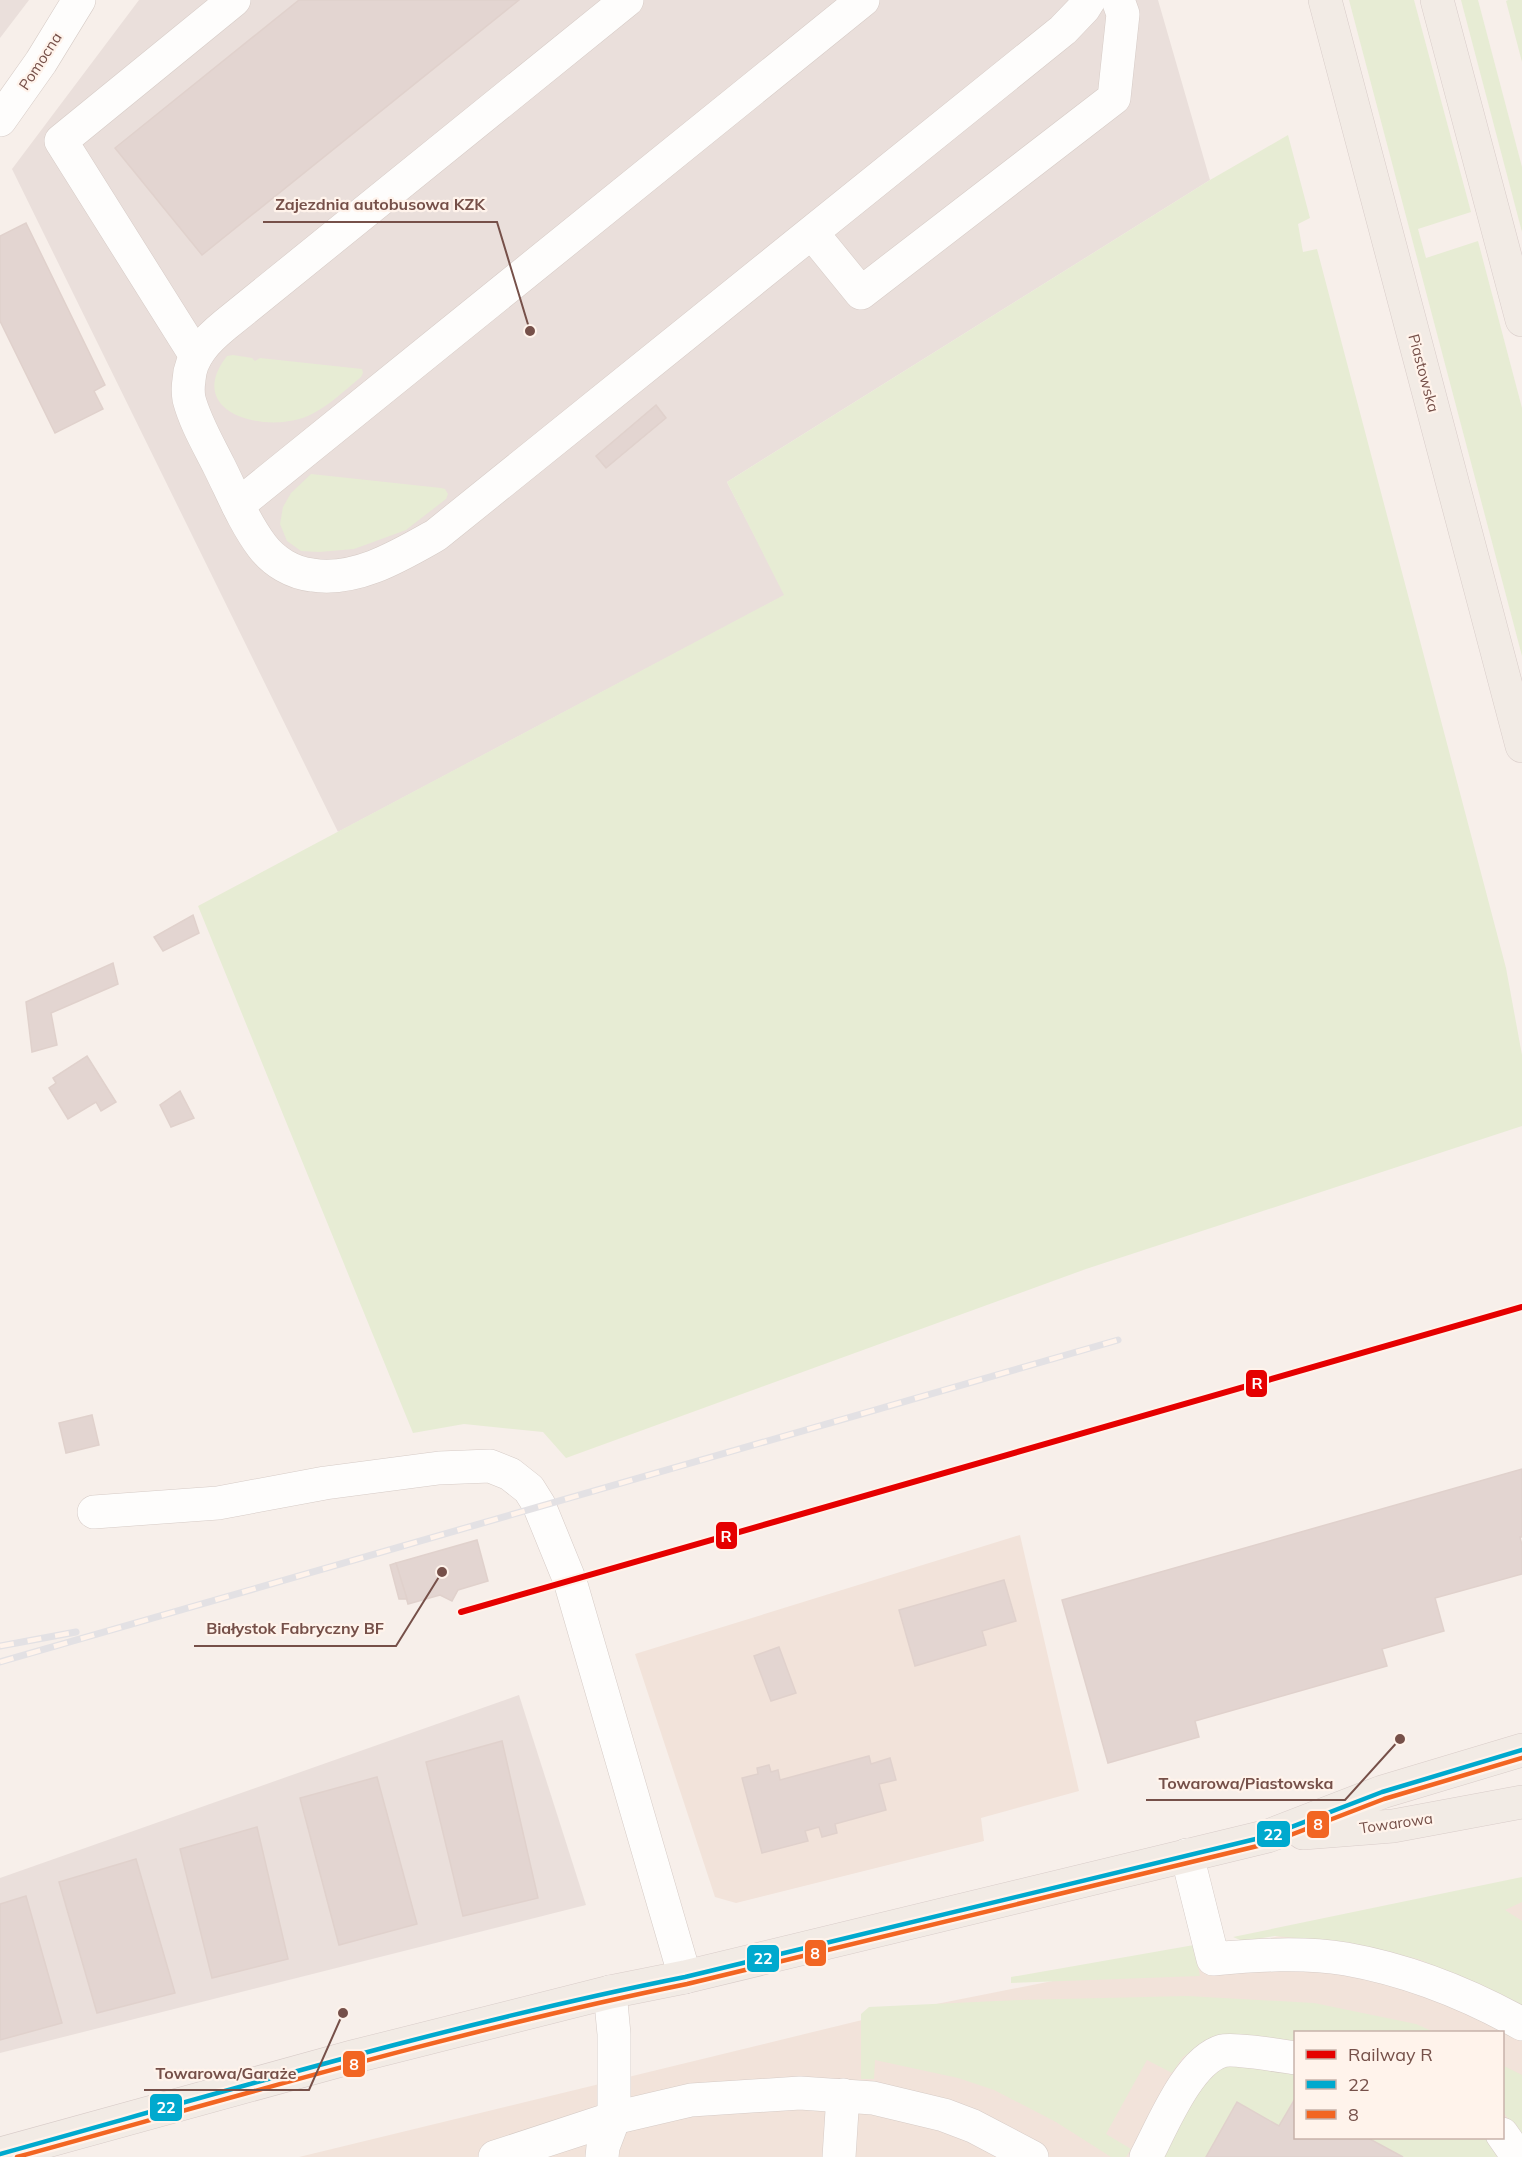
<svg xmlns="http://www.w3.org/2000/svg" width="1522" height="2157" viewBox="0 0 1522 2157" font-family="Mulish,sans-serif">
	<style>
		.residential { fill: #f2e3da; fill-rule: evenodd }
		.industrial { fill: #eadfdb }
		.green { fill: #e7ecd4 }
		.building { fill: #e3d5d1; stroke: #e0d1cc; stroke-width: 1.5 }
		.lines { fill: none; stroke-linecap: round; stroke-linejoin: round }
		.minor-casing { stroke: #d6cbc6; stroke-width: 34 }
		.major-casing { stroke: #d8ccc9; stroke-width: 34 }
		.minor { stroke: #fefdfc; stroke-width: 33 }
		.major { stroke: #f2ebe5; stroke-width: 33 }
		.rail-casing { stroke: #e3e1e4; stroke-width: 7 }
		.rail { stroke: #fff3eb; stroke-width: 4.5; stroke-dasharray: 14; stroke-linecap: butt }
		.bus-1-casing { stroke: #fff3eb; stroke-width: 9 }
		.bus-2-casing { stroke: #fff3eb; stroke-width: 9 }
		.bus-1 { stroke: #00a9ce; stroke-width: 4.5 }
		.bus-2 { stroke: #f26522; stroke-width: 4.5 }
		.rail-1-casing { stroke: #fff3eb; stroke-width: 10 }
		.rail-1 { stroke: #e50000; stroke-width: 6 }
		.labels { text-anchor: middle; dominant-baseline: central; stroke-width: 4.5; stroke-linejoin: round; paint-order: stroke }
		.street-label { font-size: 15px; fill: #765049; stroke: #fff3eb }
		.leader { fill: none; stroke: #765049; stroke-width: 2 }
		.callout-dot { fill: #765049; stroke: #fff3eb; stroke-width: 2 }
		.callout-label { font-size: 16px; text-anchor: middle; font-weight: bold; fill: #765049; stroke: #fff3eb; stroke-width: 4.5; stroke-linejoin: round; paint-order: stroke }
		.line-badge { stroke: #fff3eb; stroke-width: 2 }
		.badge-label { font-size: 16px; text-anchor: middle; font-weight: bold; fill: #fff }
	</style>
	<rect width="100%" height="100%" fill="#f7efea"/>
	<g class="residential">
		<path d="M 1020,1535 L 1079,1791 L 981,1818 L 984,1841 L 736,1903 L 715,1897 L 635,1654 Z"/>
		<path d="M 1522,1888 L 1522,2157 L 299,2157 L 891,2013 ZM 1296,2032 L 1502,2032 L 1502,2138 L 1296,2138 Z"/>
	</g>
	<g class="industrial">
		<path d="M 0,0 L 29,0 L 0,38 Z"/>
		<path d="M 139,0 L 1158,0 L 1210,180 L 727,482 L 785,595 L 338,832 L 12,169 Z"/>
		<path d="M 519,1695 L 586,1905 L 0,2053 L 0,1878 Z"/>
	</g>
	<g class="green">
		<path d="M 1349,0 L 1414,0 L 1471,212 L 1418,229 L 1426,258 L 1478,241 L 1522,408 L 1522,656 Z"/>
		<path d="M 1461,0 L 1478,0 L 1522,167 L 1522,232 Z"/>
		<path d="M 1508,0 L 1522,0 L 1522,62 L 1506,1 Z"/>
		<path d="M 1288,135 L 1310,218 L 1298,224 L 1303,252 L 1317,249 L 1506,968 L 1522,1055 L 1522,1126 L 1086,1269 L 566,1458 L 543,1432 L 464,1424 L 413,1433 L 198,906 L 784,595 L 727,482 L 1210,180 Z"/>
		<path d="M 233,355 L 252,358 L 255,361 L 260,358 L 362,369 L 363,373 L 361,377 C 345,390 329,406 310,415 C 268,435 182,414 227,356 Z"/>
		<path d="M 311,474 L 441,488 L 445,489 L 448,494 L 446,499 L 406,530 L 354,549 L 319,552 L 301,551 L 287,541 L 280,524 L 283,507 L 291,493 Z"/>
		<path d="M 1522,1877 L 1522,1902 L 1505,1910 L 1522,1921 L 1522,2006 L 1421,1960 L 1350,1943 L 1275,1936 L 1243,1941 L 1233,1937 Z"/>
		<path d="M 1194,1945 L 1200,1976 L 1011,1983 L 1011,1977 Z"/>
		<path d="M 1187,1996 L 1314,2003 L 1416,2024 L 1434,2032 L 1296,2032 L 1295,2044 L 1212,2038 L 1183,2057 L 1172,2073 L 1147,2060 L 1106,2134 L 1131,2149 L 1126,2157 L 1111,2157 L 1056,2122 L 994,2090 L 958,2078 L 875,2060 L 874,2079 L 861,2079 L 861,2014 L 869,2007 L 1020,2000 Z"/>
		<path d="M 1502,2065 L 1522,2075 L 1522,2136 L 1503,2112 Z"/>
		<path d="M 1226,2066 L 1273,2069 L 1295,2074 L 1295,2097 L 1279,2126 L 1237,2103 L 1206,2157 L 1161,2157 L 1205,2078 Z"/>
		<path d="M 1368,2138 L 1485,2138 L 1493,2146 L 1497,2157 L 1403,2157 Z"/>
	</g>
	<g class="building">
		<path d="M 299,0 L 519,0 L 202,255 L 115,148 Z"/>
		<path d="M 26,223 L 105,385 L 94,391 L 103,409 L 55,433 L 0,321 L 0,236 Z"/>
		<path d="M 656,405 L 666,418 L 606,468 L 596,456 Z"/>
		<path d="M 193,915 L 199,933 L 163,951 L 154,937 Z"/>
		<path d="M 113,963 L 118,984 L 51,1013 L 57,1045 L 32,1052 L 26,1002 Z"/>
		<path d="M 87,1056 L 116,1102 L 101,1111 L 96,1102 L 68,1119 L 49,1088 L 56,1083 L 53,1078 Z"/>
		<path d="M 180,1091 L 194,1118 L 171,1127 L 160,1105 Z"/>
		<path d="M 92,1415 L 99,1445 L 66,1453 L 59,1423 Z"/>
		<path d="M 1522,1469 L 1522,1537 L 1520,1537 L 1522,1545 L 1522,1574 L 1435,1598 L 1444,1631 L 1382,1649 L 1387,1666 L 1195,1721 L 1199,1737 L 1108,1763 L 1062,1600 Z"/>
		<path d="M 477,1540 L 488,1581 L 458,1590 L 452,1601 L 440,1595 L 408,1604 L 396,1563 Z"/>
		<path d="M 396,1563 L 407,1599 L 399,1599 L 390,1565 Z"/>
		<path d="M 1004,1580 L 1016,1621 L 982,1631 L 986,1645 L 915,1666 L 899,1610 Z"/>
		<path d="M 779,1647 L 796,1693 L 771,1701 L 754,1656 Z"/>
		<path d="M 502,1741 L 538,1898 L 463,1916 L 426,1762 Z"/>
		<path d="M 869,1756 L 871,1764 L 890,1758 L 896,1780 L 879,1784 L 886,1810 L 835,1824 L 837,1833 L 822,1837 L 819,1827 L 805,1831 L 808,1841 L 762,1853 L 742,1778 L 758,1774 L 757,1768 L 769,1765 L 771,1772 L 778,1770 L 780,1780 Z"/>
		<path d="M 377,1777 L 417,1924 L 339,1945 L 300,1798 Z"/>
		<path d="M 257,1827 L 288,1959 L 212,1978 L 180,1849 Z"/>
		<path d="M 136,1859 L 175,1993 L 97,2013 L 59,1882 Z"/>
		<path d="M 26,1896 L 62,2023 L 0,2040 L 0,1904 Z"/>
		<path d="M 1296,2097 L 1296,2138 L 1368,2138 L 1403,2157 L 1206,2157 L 1237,2102 L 1279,2126 Z"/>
	</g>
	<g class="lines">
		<defs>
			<g id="minor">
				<path d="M 627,0 L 225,325 C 208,339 190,356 189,380 C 188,386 188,393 189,399 C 195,422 208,444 219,466 C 232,492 244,522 262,546 C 274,562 293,573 312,575 C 356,582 399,556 436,535 L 1063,30 L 1084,8 L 1089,0"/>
				<path d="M 0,120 L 41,62 L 79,0"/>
				<path d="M 812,233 L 861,293 L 1114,98 L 1123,14 L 1118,0"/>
				<path d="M 196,356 L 61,141 L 234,0"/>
				<path d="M 238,505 L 863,0"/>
				<path d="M 94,1512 L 218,1503 L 325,1483 L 439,1468 L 490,1466 L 510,1474 L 529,1489 L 539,1505 L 570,1581 L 685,1977"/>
				<path d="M 1187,1855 L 1213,1959 C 1257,1955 1303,1952 1346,1959 C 1408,1970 1468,1994 1522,2024"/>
				<path d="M 1502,2134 L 1518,2157"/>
				<path d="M 495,2157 L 614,2118 L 691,2100 L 800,2093 L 873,2098 L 944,2115 L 973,2126 L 1032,2157"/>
				<path d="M 602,2157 L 603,2147 L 614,2118 L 614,2034 L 610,1992"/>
				<path d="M 839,2157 L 843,2095"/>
				<path d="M 1146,2157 C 1162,2127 1188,2061 1222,2051 C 1233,2048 1282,2056 1296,2058"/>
			</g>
			<g id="major">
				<path d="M 1325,0 L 1522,746"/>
				<path d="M 1437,0 L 1522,320"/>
				<path d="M 1303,1833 L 1393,1826 L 1522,1802"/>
				<path d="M 0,2154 L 352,2057 L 610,1992 L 685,1977 L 1268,1836 L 1382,1792 L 1522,1750"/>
			</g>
		</defs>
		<use href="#minor" class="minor-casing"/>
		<use href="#major" class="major-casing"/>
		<use href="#minor" class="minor"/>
		<use href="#major" class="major"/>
		<defs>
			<g id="rail">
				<path d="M 0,1646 L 76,1632"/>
				<path d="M 0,1662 L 1118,1340"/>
			</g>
		</defs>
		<use href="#rail" class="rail-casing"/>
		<use href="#rail" class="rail"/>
		<defs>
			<path id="bus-1" d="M 0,2154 C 227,2091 454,2023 685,1977 L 1268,1836 L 1382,1792 L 1522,1750"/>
			<path id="bus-2" d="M 17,2157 C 239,2096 461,2030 687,1984 L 1270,1843 L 1384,1799 L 1522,1758"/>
		</defs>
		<use href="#bus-1" class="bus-1-casing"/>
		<use href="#bus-2" class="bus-2-casing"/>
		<use href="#bus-1" class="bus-1"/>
		<use href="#bus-2" class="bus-2"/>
		<defs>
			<path id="rail-1" d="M 461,1612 L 1522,1307"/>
		</defs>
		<use href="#rail-1" class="rail-1-casing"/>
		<use href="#rail-1" class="rail-1"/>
	</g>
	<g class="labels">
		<g class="street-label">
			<text transform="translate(40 61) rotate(-57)">Pomocna</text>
			<text transform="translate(1424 373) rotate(75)">Piastowska</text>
			<text transform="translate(1396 1823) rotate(-8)">Towarowa</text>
		</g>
	</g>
	<path class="leader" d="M530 331L497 222H263M442 1572L396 1646H194M1400 1739L1345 1800H1146M343 2013L309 2090H144"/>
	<g class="callout-dot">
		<circle cx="530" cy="331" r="6"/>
		<circle cx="442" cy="1572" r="6"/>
		<circle cx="1400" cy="1739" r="6"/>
		<circle cx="343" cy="2013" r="6"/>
	</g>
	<g class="callout-label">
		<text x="380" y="210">Zajezdnia autobusowa KZK</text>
		<text x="295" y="1634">Białystok Fabryczny BF</text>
		<text x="1246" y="1789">Towarowa/Piastowska</text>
		<text x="226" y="2079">Towarowa/Garaże</text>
	</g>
	<g class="line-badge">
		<rect x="1245" y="1369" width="23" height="29" rx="6" fill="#e50000"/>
		<rect x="715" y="1521" width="23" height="29" rx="6" fill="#e50000"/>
		<rect x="1306" y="1810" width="24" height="29" rx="6" fill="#f26522"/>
		<rect x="1256" y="1820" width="35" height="28" rx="6" fill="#00a9ce"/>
		<rect x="804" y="1939" width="23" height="28" rx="6" fill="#f26522"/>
		<rect x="746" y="1944" width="34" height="29" rx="6" fill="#00a9ce"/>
		<rect x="342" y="2050" width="24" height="28" rx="6" fill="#f26522"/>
		<rect x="149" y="2093" width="34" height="29" rx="6" fill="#00a9ce"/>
	</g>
	<g class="badge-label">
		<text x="1257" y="1389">R</text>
		<text x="726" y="1542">R</text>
		<text x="1318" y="1830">8</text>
		<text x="1273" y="1840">22</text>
		<text x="815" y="1959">8</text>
		<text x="763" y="1964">22</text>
		<text x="354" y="2070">8</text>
		<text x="166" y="2113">22</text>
	</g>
	<rect x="1294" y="2031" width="210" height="108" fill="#fff3eb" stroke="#c8b2aa" stroke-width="1.5"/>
	<rect x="1306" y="2050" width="30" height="9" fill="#e50000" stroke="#c8b2aa" stroke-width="1.5"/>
	<text x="1348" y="2061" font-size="18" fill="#765049">Railway R</text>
	<rect x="1306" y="2080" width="30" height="9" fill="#00a9ce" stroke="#c8b2aa" stroke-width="1.5"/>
	<text x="1348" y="2091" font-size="18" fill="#765049">22</text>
	<rect x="1306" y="2110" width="30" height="9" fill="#f26522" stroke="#c8b2aa" stroke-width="1.5"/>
	<text x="1348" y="2121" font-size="18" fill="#765049">8</text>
</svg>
